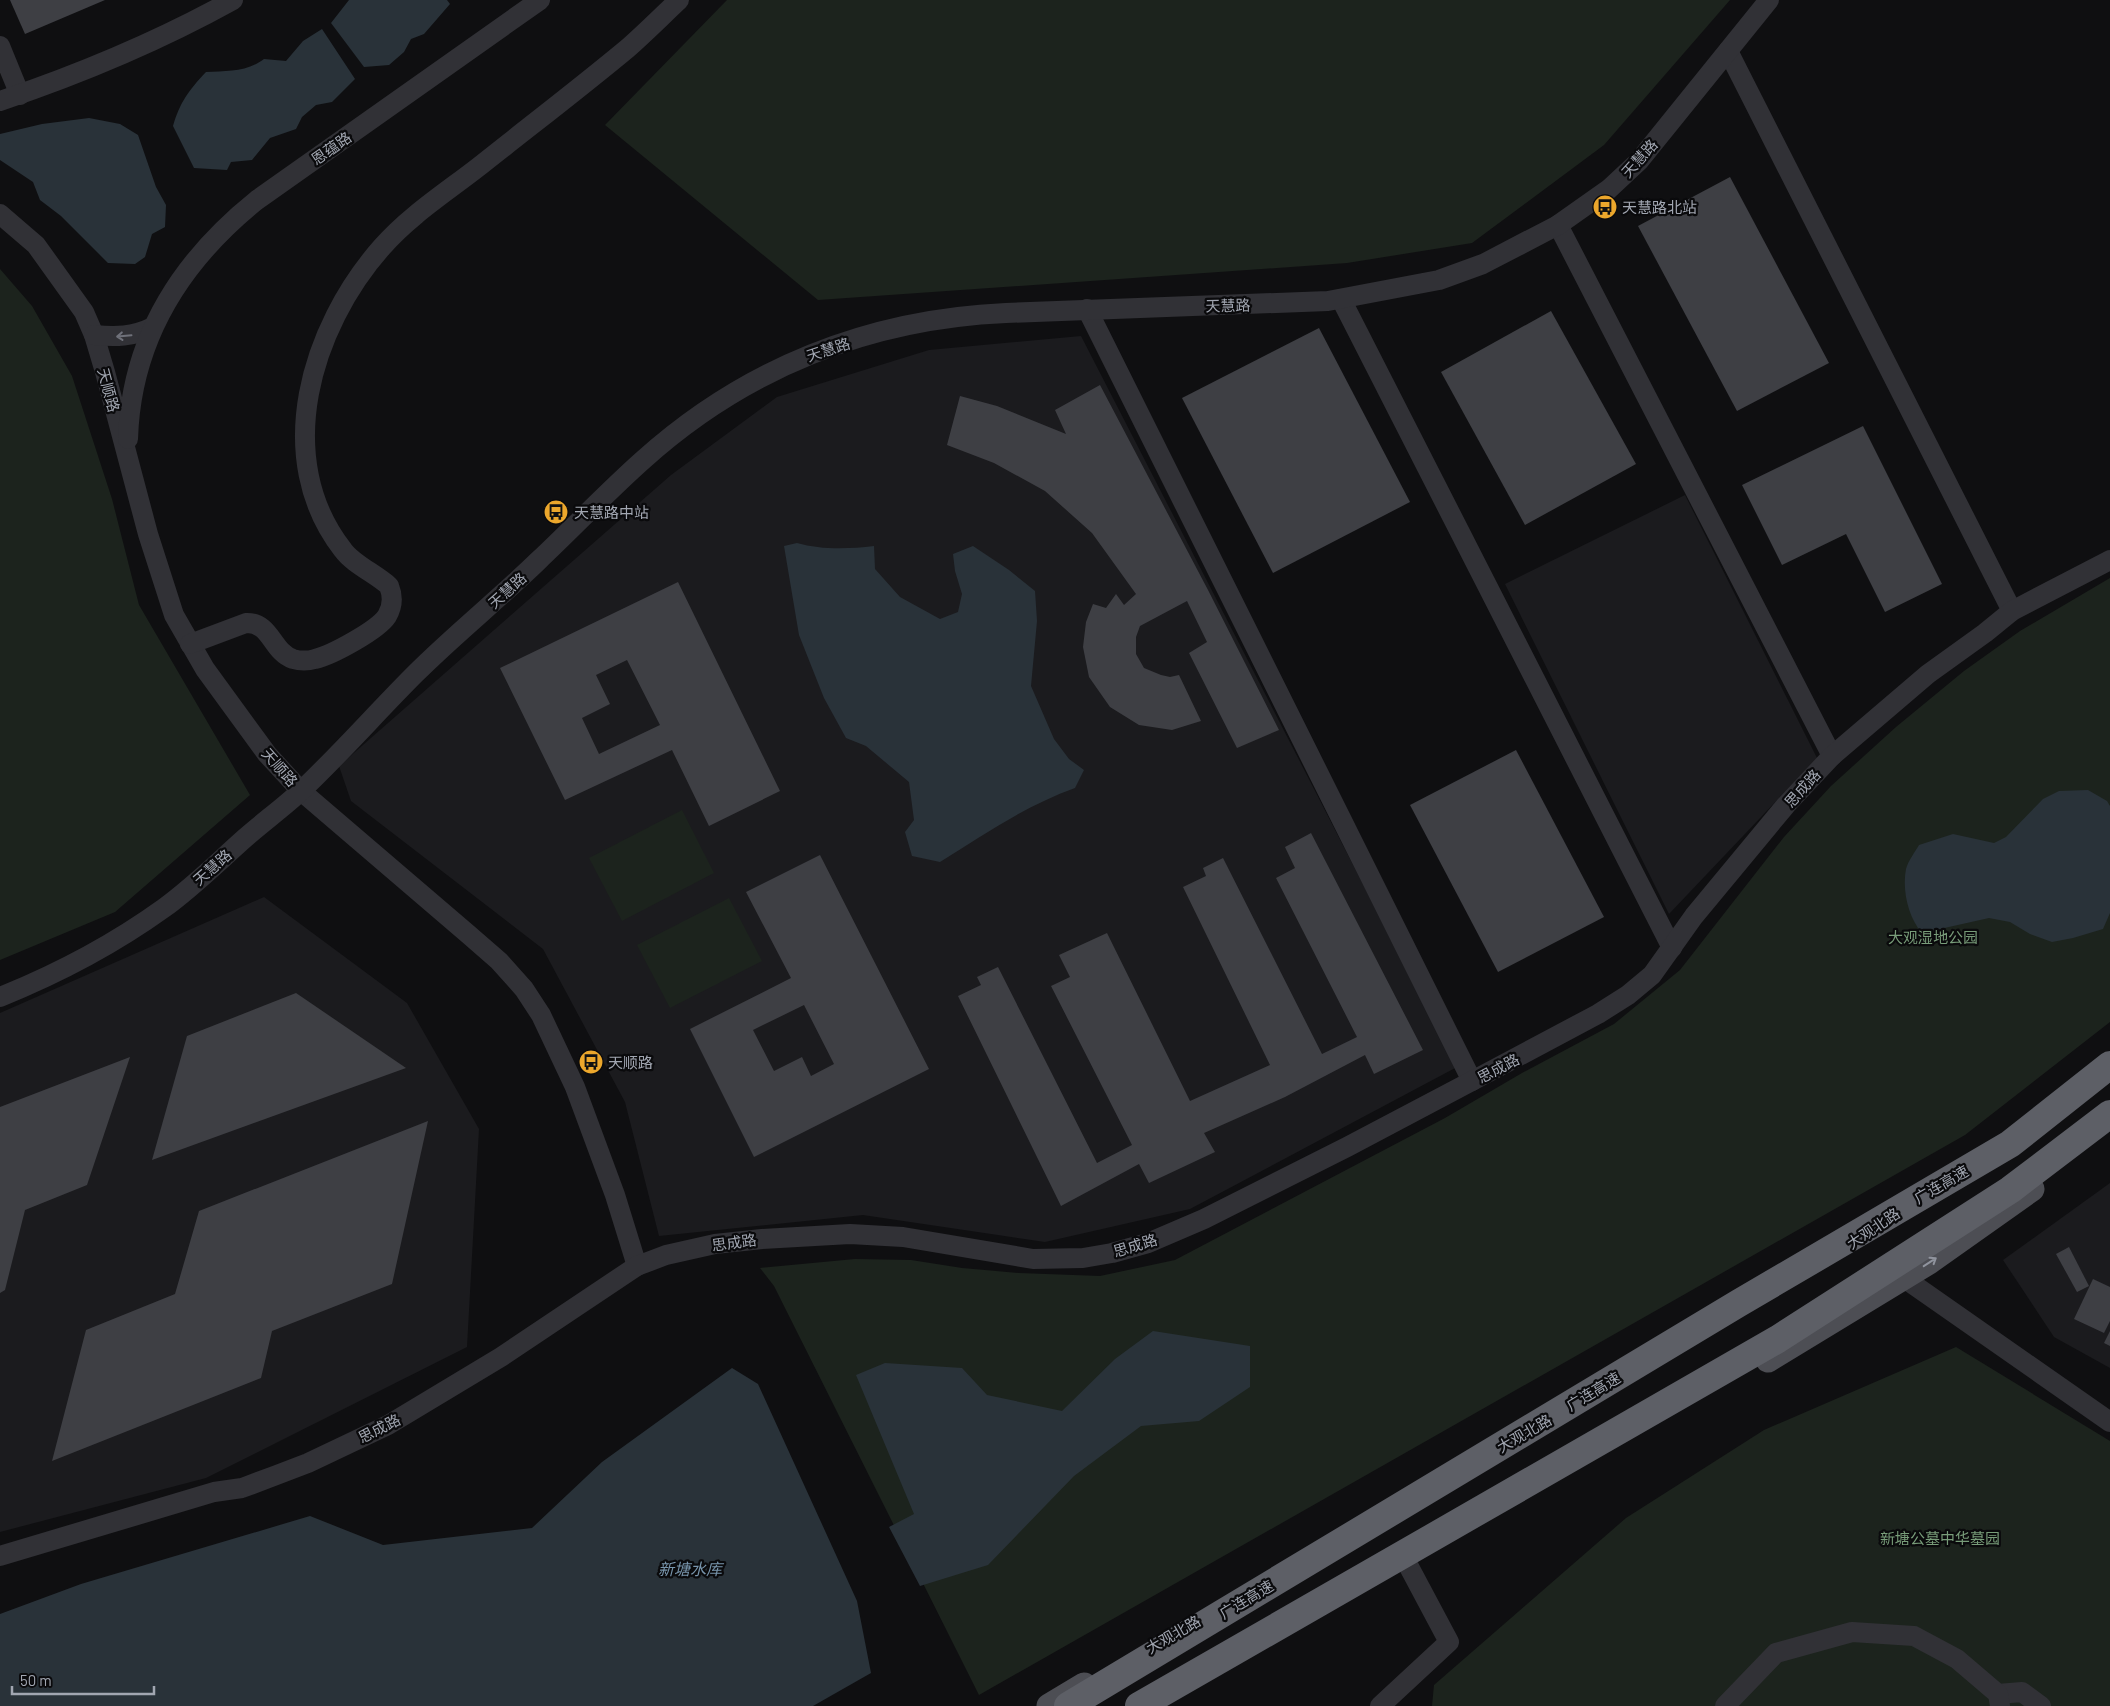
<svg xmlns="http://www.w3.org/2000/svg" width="2110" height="1706" viewBox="0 0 2110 1706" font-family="Barlow,'Noto Sans SC',sans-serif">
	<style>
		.built { fill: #1b1b1e }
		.green { fill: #1c231d }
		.water { fill: #293239 }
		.building { fill: #3e3f44; fill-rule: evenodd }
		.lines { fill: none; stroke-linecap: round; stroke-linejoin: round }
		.minor { stroke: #313136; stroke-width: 20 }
		.major { stroke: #4d4e54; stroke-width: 25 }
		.highway { stroke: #5d5f66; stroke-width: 28 }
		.highway-bridge { stroke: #5d5f66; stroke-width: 28 }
		.oneway { stroke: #6f717a }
		.oneway2 { stroke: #90949e }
		.labels { text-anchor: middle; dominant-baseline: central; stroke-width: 4.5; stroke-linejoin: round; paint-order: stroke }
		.street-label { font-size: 15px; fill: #a1a6b1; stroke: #0a0a0c }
		.poi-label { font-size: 15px; fill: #a1a6b1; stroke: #0a0a0c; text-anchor: start }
		.park-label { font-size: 15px; fill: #789c79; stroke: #0a0a0c }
		.water-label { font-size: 16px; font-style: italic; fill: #7895ac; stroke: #0a0a0c }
	</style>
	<rect width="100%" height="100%" fill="#0f0f11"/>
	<g class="built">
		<path d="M 1081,336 L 1457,1067 L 1190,1209 L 1045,1242 L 863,1215 L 659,1236 L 625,1102 L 543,949 L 351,801 L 339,766 L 671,475 L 777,397 L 929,350 Z"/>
		<path d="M 1685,495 L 1817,758 L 1669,914 L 1505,584 Z"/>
		<path d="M 264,897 L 407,1003 L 479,1129 L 467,1347 L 206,1478 L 0,1532 L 0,1013 Z"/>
		<path d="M 2110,1183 L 2110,1368 L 2054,1337 L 2003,1260 Z"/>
	</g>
	<g class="green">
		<path d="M 727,0 L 1730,0 L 1604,145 L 1472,243 L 1347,263 L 818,300 L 605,125 Z"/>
		<path d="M 0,269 L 32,306 L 72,376 L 112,499 L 139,605 L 250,795 L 115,912 L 0,960 Z"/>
		<path d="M 2110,578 L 2110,1022 L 1965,1135 L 979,1695 L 774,1286 L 760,1268 L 855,1259 L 911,1260 L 962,1268 L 1019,1273 L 1100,1276 L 1175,1260 L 1445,1118 L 1522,1073 L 1614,1024 L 1680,970 L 1784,837 L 1831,786 L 1896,727 L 1964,671 L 2020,631 Z"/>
		<path d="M 682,810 L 714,873 L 622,921 L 589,858 Z"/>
		<path d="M 729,898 L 762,961 L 670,1008 L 637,945 Z"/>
		<path d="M 1956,1347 L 2110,1441 L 2110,1706 L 1432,1706 L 1434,1685 L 1626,1518 L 1764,1430 Z"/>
	</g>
	<g class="water">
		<path d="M 349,0 L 447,0 L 450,4 L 424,34 L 411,39 L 404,52 L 389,65 L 364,67 L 331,23 Z"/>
		<path d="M 322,29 L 355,79 L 332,102 L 316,105 L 302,117 L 296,129 L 270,138 L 252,160 L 231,162 L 227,170 L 194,168 L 173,126 C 180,102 189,90 206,72 C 227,71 247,72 264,59 L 286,61 L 303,41 Z"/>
		<path d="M 89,118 L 120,124 L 138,135 L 156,187 L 166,205 L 165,227 L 152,234 L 145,257 L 135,264 L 108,263 L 61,216 L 40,200 L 33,182 L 0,160 L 0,134 L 42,124 Z"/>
		<path d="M 797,543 C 821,550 849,549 874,546 L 875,569 L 900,597 L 940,619 L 958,612 L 962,594 L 955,571 L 953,554 L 973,546 L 1009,570 L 1035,591 L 1037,621 L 1031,686 L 1054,739 L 1069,759 L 1084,770 L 1075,788 C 1027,805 983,835 940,862 L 912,856 L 905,832 L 914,820 L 909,782 L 866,746 L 846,738 L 824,698 L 799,635 L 784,546 Z"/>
		<path d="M 2088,790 L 2107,801 L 2110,806 L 2110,913 L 2103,929 L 2073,938 L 2052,942 L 2030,934 L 2010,922 L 1989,918 L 1922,933 C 1908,917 1902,890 1906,869 C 1908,861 1915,852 1919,845 L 1953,834 L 1994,843 L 2006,837 L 2043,799 L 2059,791 Z"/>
		<path d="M 1153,1331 L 1250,1346 L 1250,1387 L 1199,1421 L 1141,1426 L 1074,1476 L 988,1565 L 920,1586 L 889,1527 L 914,1514 L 856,1375 L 885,1363 L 962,1368 L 987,1395 L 1062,1411 L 1115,1359 Z"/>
		<path d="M 732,1368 L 758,1384 L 857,1601 L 871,1673 L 813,1706 L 0,1706 L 0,1614 L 81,1584 L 310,1516 L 383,1545 L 532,1528 L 602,1462 Z"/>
	</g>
	<g class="building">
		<path d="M 10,0 L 105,0 L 25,34 Z"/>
		<path d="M 1730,177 L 1829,363 L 1737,411 L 1638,226 Z"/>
		<path d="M 1551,311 L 1636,464 L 1525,525 L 1441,372 Z"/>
		<path d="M 1319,328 L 1410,502 L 1273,573 L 1182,398 Z"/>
		<path d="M 1100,385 L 1208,590 L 1279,730 L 1237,748 L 1189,653 L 1207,642 L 1187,601 L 1140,626 L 1136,637 L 1136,654 L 1144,668 L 1161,675 L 1170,677 L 1179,675 L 1201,721 L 1172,730 L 1139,725 L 1110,707 L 1089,677 L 1083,647 L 1086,622 L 1093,604 L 1106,608 L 1116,594 L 1124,605 L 1136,594 L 1092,533 L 1045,491 L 994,463 L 947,445 L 960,396 L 997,406 L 1066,434 L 1055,410 Z"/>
		<path d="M 1863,426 L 1942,584 L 1885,612 L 1846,534 L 1782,565 L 1742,485 Z"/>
		<path d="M 678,582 L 780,791 L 709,826 L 672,750 L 565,800 L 500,668 ZM 627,660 L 660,725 L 599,754 L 582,718 L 610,704 L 596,675 Z"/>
		<path d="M 1516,750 L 1604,917 L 1498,972 L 1410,805 Z"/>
		<path d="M 1311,833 L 1423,1050 L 1374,1074 L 1365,1055 L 1285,1097 L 1204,1133 L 1215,1152 L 1149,1183 L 1139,1164 L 1061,1206 L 958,996 L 981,985 L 977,977 L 998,967 L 1097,1163 L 1132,1145 L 1051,986 L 1070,977 L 1059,955 L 1107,933 L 1190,1101 L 1270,1065 L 1183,887 L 1206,876 L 1203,868 L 1223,858 L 1322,1054 L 1357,1037 L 1276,878 L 1295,868 L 1285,847 Z"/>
		<path d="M 820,855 L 929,1069 L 754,1157 L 690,1029 L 791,978 L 746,892 ZM 804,1005 L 834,1064 L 811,1076 L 802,1057 L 774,1071 L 753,1030 Z"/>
		<path d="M 296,993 L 406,1068 L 152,1160 L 187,1036 Z"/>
		<path d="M 130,1057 L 87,1185 L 25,1210 L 5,1290 L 0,1293 L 0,1107 Z"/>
		<path d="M 428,1121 L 392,1284 L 272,1331 L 261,1378 L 52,1461 L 86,1330 L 175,1294 L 199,1211 Z"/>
		<path d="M 2069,1247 L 2089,1286 L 2077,1292 L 2056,1254 Z"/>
		<path d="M 2093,1279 L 2110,1287 L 2110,1321 L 2104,1333 L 2074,1319 Z"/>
		<path d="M 2110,1331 L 2110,1346 L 2104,1343 Z"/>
	</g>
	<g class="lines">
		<g class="minor">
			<path d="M 0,46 L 20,95"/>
			<path d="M 1728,51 L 2012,611"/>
			<path d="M 0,101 C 80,74 159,41 233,0"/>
			<path d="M 0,214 L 36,245 L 84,312 L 94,335 L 105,372 L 148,534 L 174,615 L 205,669 L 267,754 L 301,791 L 468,934 L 499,961 L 524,989 L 541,1015 L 575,1087 L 615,1195 L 637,1266"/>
			<path d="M 1558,225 L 1832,756"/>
			<path d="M 1341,299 L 1672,948"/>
			<path d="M 1087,309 L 1472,1081"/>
			<path d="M 94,335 C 115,337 133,337 153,327"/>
			<path d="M 128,439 C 131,339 181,261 257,200 L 540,0"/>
			<path d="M 190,644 L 246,623 C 271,622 272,652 293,659 C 300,661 308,661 315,659 C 332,655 378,630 387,616 C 393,606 393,596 389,586 C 376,574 353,564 343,550 C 271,458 311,327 382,247 C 410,215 448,191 481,165 C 530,126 580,88 628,48 C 645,33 662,16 679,0"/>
			<path d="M 0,997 C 57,974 114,944 164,908 C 193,887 218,862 245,838 C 263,822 284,807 302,790 C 341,753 377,712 415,674 C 455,634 499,599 539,560 C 574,527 607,492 643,460 C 745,368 869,319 1006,313 L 1328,301 L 1439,280 L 1483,264 L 1558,225 L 1609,189 L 1639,161 L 1769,0"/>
			<path d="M 1904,1278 L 2110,1422"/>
			<path d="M 0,1556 L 214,1492 L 242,1488 L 274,1476 L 308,1463 L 388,1425 L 501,1357 L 637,1266 L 666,1255 L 715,1244 L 762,1239 L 850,1234 L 903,1237 L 1033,1259 L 1083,1258 L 1112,1253 L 1148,1243 L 1204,1219 L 1347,1147 L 1472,1081 L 1598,1014 L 1628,995 L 1652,975 L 1694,916 L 1786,805 L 1832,756 L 1928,674 L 1985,633 L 2012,611 L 2110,560"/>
			<path d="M 1998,1694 L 2022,1692 L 2041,1706"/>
			<path d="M 1380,1706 L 1449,1642 L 1408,1565"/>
			<path d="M 1725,1706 L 1776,1653 L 1852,1632 L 1914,1636 L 1957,1659 L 1998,1694 L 2000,1706"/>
		</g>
		<g class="major">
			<path d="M 1768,1360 L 1929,1262 L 2032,1189"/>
			<path d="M 1049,1706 L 1084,1685"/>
		</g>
		<path class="highway" d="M 1139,1706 L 1778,1339 L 2010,1190 L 2110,1114"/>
		<path class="highway-bridge" d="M 1068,1706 L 1739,1303 L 2010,1144 L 2110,1065"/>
	</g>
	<defs><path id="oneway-shaft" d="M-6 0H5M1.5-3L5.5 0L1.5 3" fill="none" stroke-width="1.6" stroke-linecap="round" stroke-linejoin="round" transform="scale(1.25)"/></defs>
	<use class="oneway" href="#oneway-shaft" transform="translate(124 336) rotate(175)"/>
	<use class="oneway2" href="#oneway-shaft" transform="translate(1930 1262) rotate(-33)"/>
	<defs>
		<symbol id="bus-disc" viewBox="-11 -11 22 22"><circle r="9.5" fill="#eca72c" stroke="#0a0a0c"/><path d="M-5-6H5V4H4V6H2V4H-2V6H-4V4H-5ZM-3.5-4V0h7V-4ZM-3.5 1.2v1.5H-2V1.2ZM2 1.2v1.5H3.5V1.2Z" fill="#111"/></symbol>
	</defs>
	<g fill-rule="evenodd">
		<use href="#bus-disc" x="1591" y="193" width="28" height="28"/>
		<use href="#bus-disc" x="542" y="498" width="28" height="28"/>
		<use href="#bus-disc" x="577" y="1048" width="28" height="28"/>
	</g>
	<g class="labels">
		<g class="street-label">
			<text transform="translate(331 148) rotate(-35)">恩蕴路</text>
			<text transform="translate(1639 158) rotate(-48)">天慧路</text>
			<text transform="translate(1228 305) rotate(-1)">天慧路</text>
			<text transform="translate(828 349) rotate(-18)">天慧路</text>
			<text transform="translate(109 390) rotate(75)">天顺路</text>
			<text transform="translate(507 590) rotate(-42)">天慧路</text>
			<text transform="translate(280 767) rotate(49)">天顺路</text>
			<text transform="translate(1802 788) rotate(-48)">思成路</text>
			<text transform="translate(212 867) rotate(-41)">天慧路</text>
			<text transform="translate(1498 1068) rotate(-28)">思成路</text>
			<text transform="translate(1941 1184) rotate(-30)">广连高速</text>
			<text transform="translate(1873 1228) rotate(-34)">大观北路</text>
			<text transform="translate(734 1242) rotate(-8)">思成路</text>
			<text transform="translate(1135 1245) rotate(-17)">思成路</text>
			<text transform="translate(1593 1391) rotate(-31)">广连高速</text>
			<text transform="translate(379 1428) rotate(-27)">思成路</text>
			<text transform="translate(1524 1433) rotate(-30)">大观北路</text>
			<text transform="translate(1246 1599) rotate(-31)">广连高速</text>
			<text transform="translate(1173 1634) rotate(-30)">大观北路</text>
		</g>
		<g class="poi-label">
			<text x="1622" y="207">天慧路北站</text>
			<text x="574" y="512">天慧路中站</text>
			<text x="608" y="1062">天顺路</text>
		</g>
		<g class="park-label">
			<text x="1933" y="937">大观湿地公园</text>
			<text x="1940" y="1538">新塘公墓中华墓园</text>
		</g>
		<g class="water-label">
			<text x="690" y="1568">新塘水库</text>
		</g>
	</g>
	<path d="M12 1686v8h142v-8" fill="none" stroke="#a1a6b1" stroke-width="2.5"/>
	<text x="20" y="1686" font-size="15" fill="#a1a6b1" stroke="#0a0a0c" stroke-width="4" paint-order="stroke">50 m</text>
</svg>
